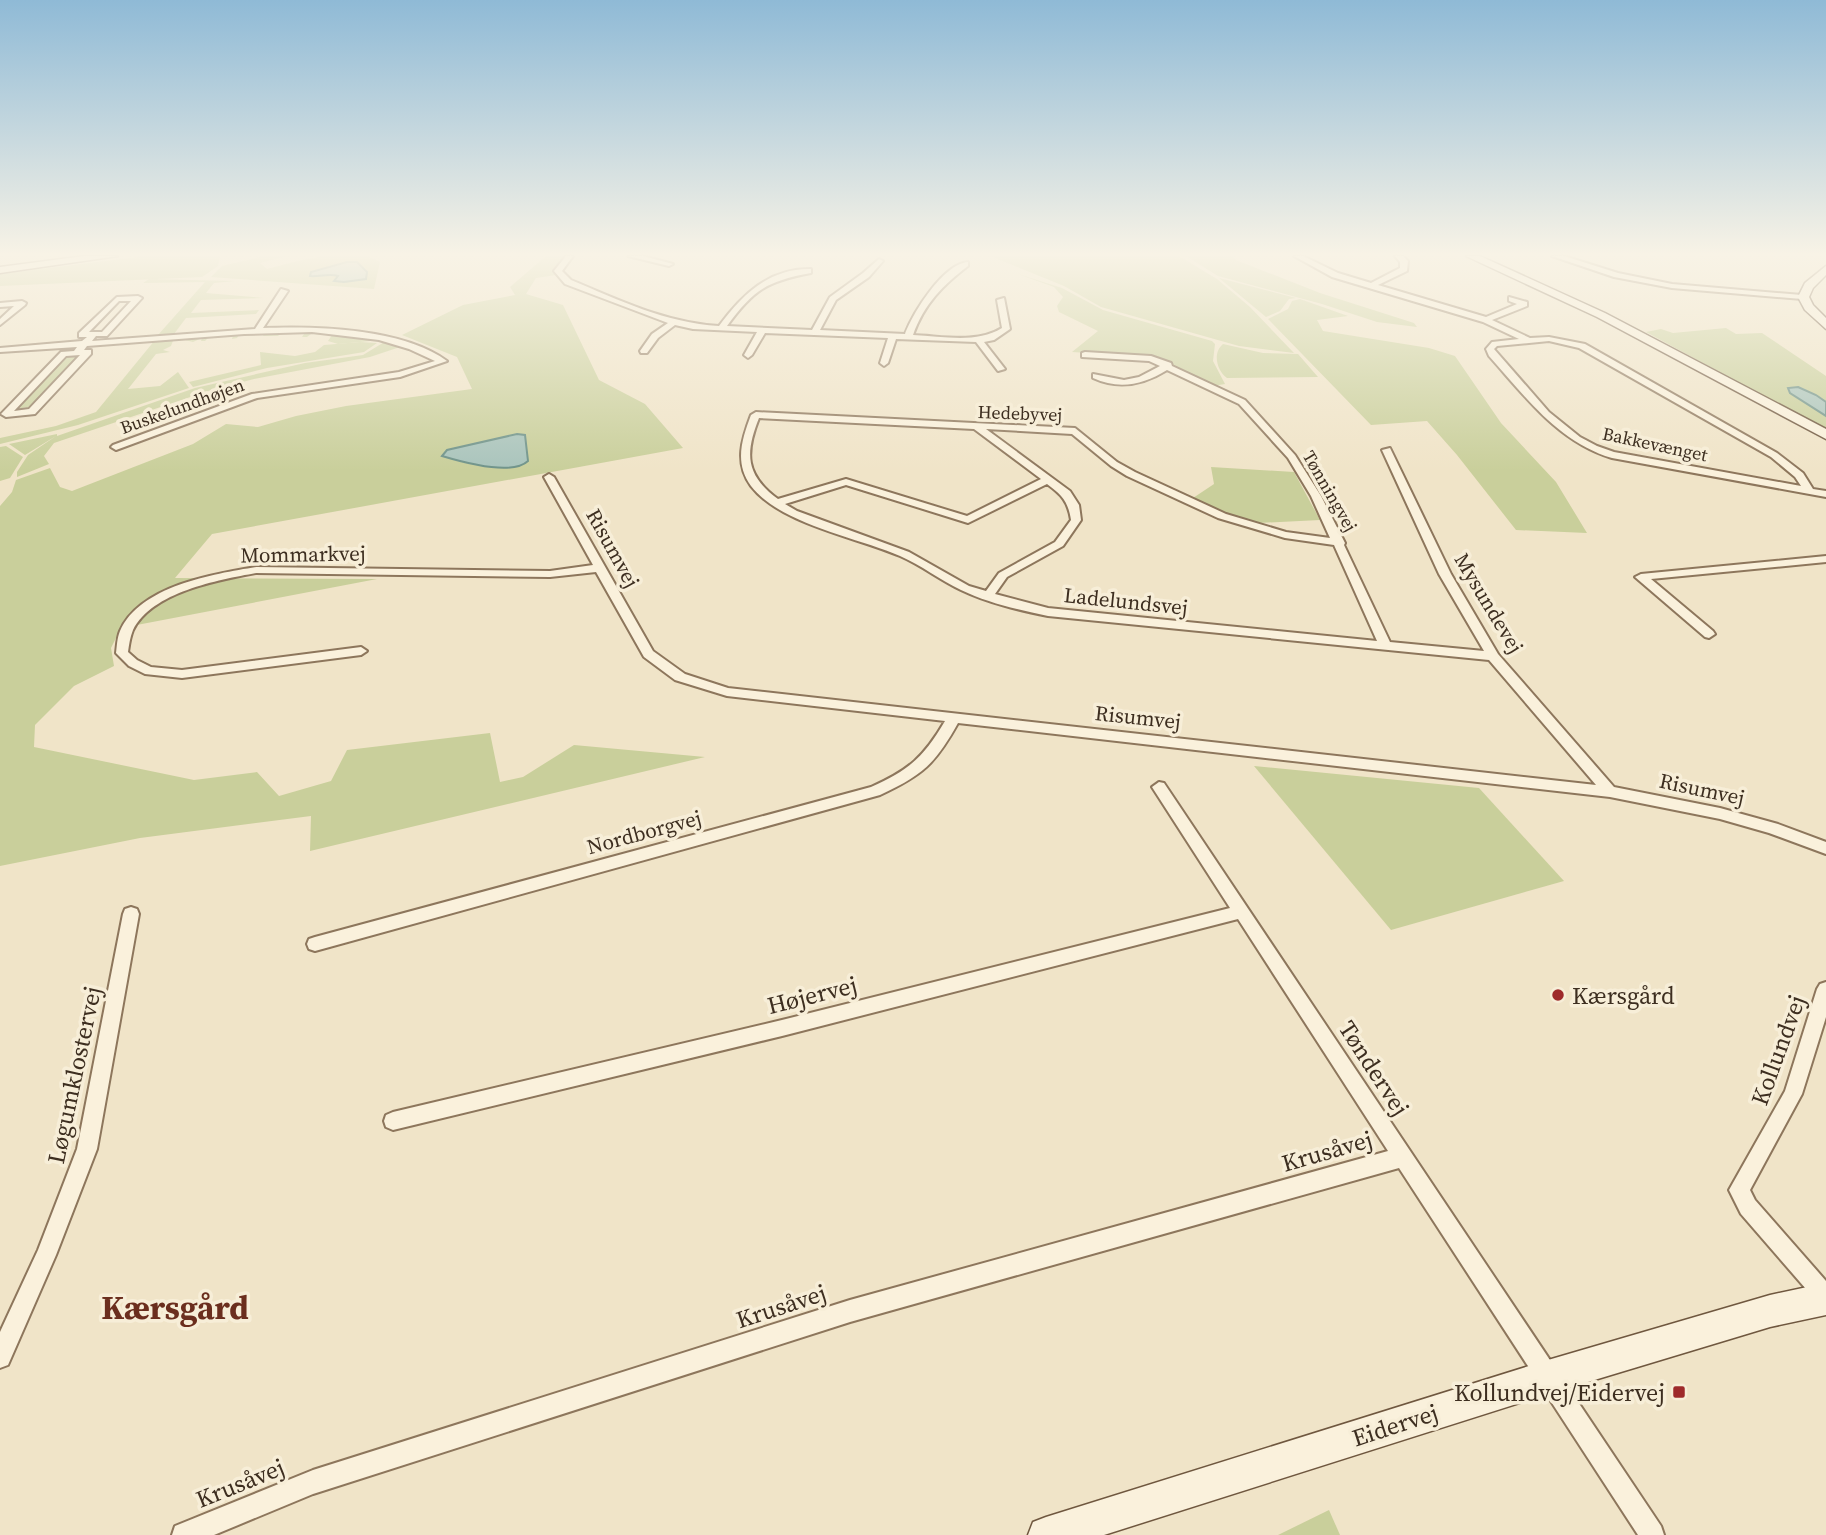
<svg xmlns="http://www.w3.org/2000/svg" width="1826" height="1535" viewBox="0 0 1826 1535" font-family="'Source Serif 4',serif">
	<style>
		.green { fill: #c9cf9b }
		.water { fill: #a9c4bc; stroke: #6f938a; stroke-width: 2 }
		.lines { fill: none; stroke-linecap: round; stroke-linejoin: round }
		.street-casing { stroke: #8d765c; stroke-width: 4 }
		.secondary-casing { stroke: #6f573f; stroke-width: 3 }
		.street { fill: #faf1dc; fill-rule: evenodd }
		.secondary { fill: #faf1dc; fill-rule: evenodd }
		.poi-dot { fill: #9e2a2b; stroke: #f7eed8; stroke-width: 2.5 }
		.labels { text-anchor: middle; dominant-baseline: central; stroke-width: 7; stroke-linejoin: round; paint-order: stroke }
		.far-street-label { font-size: 18px; fill: #3d2e20; stroke: #f7eed8 }
		.street-label { font-size: 21px; fill: #3d2e20; stroke: #f7eed8 }
		.near-street-label { font-size: 24px; fill: #3d2e20; stroke: #f7eed8 }
		.near-poi-label { font-size: 24px; fill: #3d2e20; stroke: #f7eed8; text-anchor: start }
		.near-district-label { font-size: 33px; font-weight: bold; fill: #6b2e1e; stroke: #f7eed8 }
	</style>
	<rect width="100%" height="100%" fill="#f0e4c8"/>
	<g class="green">
		<path d="M 146,256 L 220,256 L 218,266 L 202,277 L 0,286 L 0,274 Z"/>
		<path d="M 264,256 L 287,256 L 260,263 L 267,269 C 297,261 352,245 380,262 L 374,289 L 211,277 L 222,266 Z"/>
		<path d="M 546,256 L 567,256 L 556,268 L 556,275 L 536,278 L 526,294 L 563,305 L 599,380 L 645,404 L 683,448 L 212,534 L 175,578 L 377,579 L 121,628 L 111,648 L 114,666 L 74,686 L 35,725 L 34,747 L 194,780 L 257,772 L 279,796 L 331,781 L 347,750 L 490,733 L 500,782 L 523,777 L 574,745 L 705,757 L 310,851 L 311,816 L 140,838 L 0,866 L 0,506 L 12,492 L 16,480 L 50,468 L 60,487 L 72,491 L 193,444 L 226,424 L 258,427 L 296,416 L 346,406 L 472,389 L 457,357 L 402,335 L 463,305 L 515,295 L 510,287 Z"/>
		<path d="M 990,256 L 1179,256 L 1217,279 L 1250,307 L 1294,353 L 1239,346 L 1101,307 L 1064,286 Z"/>
		<path d="M 1186,256 L 1232,256 L 1236,260 L 1320,293 L 1414,323 L 1417,327 L 1377,322 L 1322,304 L 1218,276 Z"/>
		<path d="M 1018,274 L 1062,288 L 1103,310 L 1212,341 L 1215,344 L 1213,361 L 1225,384 L 1213,386 L 1152,357 L 1072,352 L 1098,331 L 1059,312 L 1057,306 L 1063,297 L 1054,287 Z"/>
		<path d="M 1219,278 L 1296,298 L 1289,299 L 1280,311 L 1266,317 Z"/>
		<path d="M 149,279 L 235,281 L 214,283 L 206,293 L 264,298 L 201,300 L 191,313 L 259,310 L 256,314 L 186,318 L 174,334 L 158,335 L 205,282 L 143,283 Z"/>
		<path d="M 1300,299 L 1348,316 L 1317,320 L 1323,331 L 1429,348 L 1455,356 L 1501,423 L 1556,482 L 1587,533 L 1516,530 L 1457,455 L 1427,421 L 1371,425 L 1268,319 L 1288,309 L 1292,301 Z"/>
		<path d="M 1726,328 L 1736,334 L 1762,333 L 1826,376 L 1826,430 L 1646,332 L 1661,329 L 1673,333 Z"/>
		<path d="M 279,331 L 320,332 L 382,340 L 338,344 L 328,341 L 332,335 L 311,334 L 307,337 L 302,337 L 304,334 L 281,333 L 278,336 L 263,336 L 264,334 L 239,335 L 237,338 L 232,339 L 233,336 L 208,338 L 205,341 L 201,341 L 202,338 L 193,342 L 185,340 L 192,337 Z"/>
		<path d="M 174,338 L 171,346 L 163,350 L 170,352 L 156,354 L 128,389 L 160,386 L 178,372 L 189,388 L 78,425 L 0,444 L 0,438 L 56,426 L 96,412 L 155,340 Z"/>
		<path d="M 386,341 L 403,346 L 370,357 L 254,379 L 208,391 L 54,443 L 44,456 L 49,464 L 17,477 L 17,472 L 28,455 L 56,436 L 25,455 L 9,444 L 57,434 L 57,436 L 195,388 L 305,363 L 363,355 Z"/>
		<path d="M 360,342 L 377,343 L 364,352 L 267,368 L 193,387 L 189,382 L 261,365 L 260,352 L 295,356 L 315,352 L 324,345 Z"/>
		<path d="M 1223,344 L 1263,353 L 1298,354 L 1318,377 L 1227,378 C 1217,371 1212,353 1223,344 Z"/>
		<path d="M 74,355 L 80,357 L 33,406 L 17,409 L 16,407 L 61,359 Z"/>
		<path d="M 6,446 L 23,457 L 10,478 L 0,481 L 0,447 Z"/>
		<path d="M 1211,467 L 1294,472 L 1320,520 L 1258,523 L 1221,511 L 1193,498 L 1214,484 Z"/>
		<path d="M 1254,766 L 1479,788 L 1564,881 L 1391,930 Z"/>
		<path d="M 1329,1510 L 1340,1535 L 1278,1535 Z"/>
	</g>
	<g class="water">
		<path d="M 347,262 L 357,262 L 367,272 L 366,279 L 344,282 L 334,281 L 338,276 C 330,273 319,277 310,276 L 311,272 Z"/>
		<path d="M 1798,387 L 1816,395 L 1826,402 L 1826,416 L 1790,393 L 1788,388 Z"/>
		<path d="M 517,434 L 525,435 L 528,461 C 512,476 462,462 442,456 L 447,450 Z"/>
	</g>
	<g class="lines">
		<defs>
			<g id="street">
				<path d="M 566,256 L 573,256 L 562,271 L 571,280 C 619,300 666,323 719,326 C 742,295 769,268 811,269 L 811,273 C 767,281 753,290 727,326 L 812,330 L 830,297 L 863,273 L 879,259 L 883,261 L 869,277 L 836,300 L 820,330 L 905,334 C 913,313 943,264 968,262 L 968,266 C 943,285 924,304 913,335 C 943,336 976,344 1002,328 L 997,300 L 1004,298 L 1010,329 L 994,340 L 984,342 L 1005,369 L 998,371 L 976,342 L 896,339 L 888,363 L 884,366 L 880,363 L 888,338 L 765,333 L 752,355 L 748,358 L 744,355 L 757,332 L 693,329 L 675,325 L 658,338 L 647,353 L 641,353 L 640,351 L 652,334 L 668,323 L 565,284 L 554,271 Z"/>
				<path d="M 628,256 L 643,256 L 673,264 L 669,266 Z"/>
				<path d="M 1294,256 L 1303,256 L 1338,273 L 1371,283 L 1400,268 L 1400,262 L 1395,256 L 1403,256 L 1408,261 L 1407,271 L 1378,285 L 1486,317 L 1517,304 L 1509,301 L 1509,297 L 1527,302 L 1527,306 L 1492,320 L 1530,338 L 1549,337 L 1585,344 L 1777,453 L 1803,473 L 1813,489 L 1826,491 L 1826,497 L 1612,458 C 1558,442 1525,396 1489,356 L 1486,349 L 1492,342 L 1519,339 L 1483,322 L 1332,277 ZM 1549,341 L 1579,348 L 1771,457 L 1795,477 L 1801,486 L 1614,452 L 1597,446 L 1580,437 L 1549,412 L 1494,349 L 1497,346 Z"/>
				<path d="M 1552,256 L 1564,256 L 1618,273 L 1672,284 L 1802,295 L 1806,297 L 1802,299 L 1672,288 L 1614,277 Z"/>
				<path d="M 281,289 L 288,291 L 263,328 C 316,326 403,328 447,361 L 400,377 L 257,398 L 116,450 L 111,447 L 113,445 L 252,394 L 399,372 L 435,361 L 409,349 L 379,340 L 312,332 L 244,334 L 87,346 L 84,350 L 91,350 L 91,354 L 35,414 L 6,417 L 1,414 L 61,352 L 74,351 L 77,347 L 0,352 L 0,348 L 82,341 L 87,337 L 79,337 L 79,333 L 117,297 L 138,296 L 142,298 L 107,336 L 96,336 L 92,341 L 255,329 ZM 119,301 L 131,301 L 102,332 L 89,332 ZM 80,355 L 29,409 L 14,411 L 66,356 Z"/>
				<path d="M 22,301 L 26,303 L 25,305 L 0,325 L 0,319 L 14,306 L 0,307 L 0,303 Z"/>
				<path d="M 1085,352 L 1151,356 L 1171,363 L 1172,366 L 1245,400 L 1295,455 L 1321,496 L 1345,543 L 1344,545 L 1390,642 L 1484,651 L 1439,574 L 1382,450 L 1390,448 L 1451,574 L 1498,654 L 1614,787 L 1720,808 L 1778,824 L 1826,842 L 1826,854 L 1769,833 L 1720,819 L 1610,797 L 958,723 C 935,764 923,775 880,795 L 315,951 L 309,949 L 307,944 L 309,939 L 315,937 L 871,787 C 909,770 924,757 945,721 L 727,696 L 675,680 L 644,657 L 596,572 L 550,577 L 256,573 C 218,580 152,592 133,630 C 130,637 129,645 128,652 L 137,660 L 151,667 L 182,670 L 361,647 L 367,651 L 361,655 L 182,678 L 145,674 L 129,666 L 116,653 C 117,646 117,638 120,631 C 140,586 213,574 256,567 L 550,571 L 593,565 L 544,477 L 549,474 L 554,477 L 653,651 L 685,674 L 728,688 L 1596,785 L 1489,660 L 1048,616 C 1019,610 988,603 961,590 C 940,580 921,565 900,556 C 856,537 780,524 751,486 C 734,463 742,439 751,415 L 756,412 L 1075,428 L 1117,462 L 1135,472 L 1226,514 L 1286,532 L 1330,538 L 1311,496 L 1288,458 L 1239,404 L 1167,370 C 1143,385 1119,390 1093,378 L 1093,374 L 1124,380 L 1139,377 L 1160,366 L 1149,361 L 1082,357 L 1082,353 ZM 759,418 L 974,429 L 1041,479 L 967,516 L 846,479 L 778,499 C 745,475 745,453 759,418 ZM 986,429 L 1072,434 L 1111,466 L 1127,476 L 1218,518 L 1285,538 L 1334,545 L 1377,641 L 1048,608 L 995,594 L 1007,577 L 1063,546 L 1081,520 L 1079,505 L 1070,491 ZM 1047,484 C 1062,495 1068,501 1071,520 L 1055,542 L 999,573 L 986,591 L 969,586 L 909,552 L 797,511 L 785,504 L 846,485 L 968,523 Z"/>
				<path d="M 1826,556 L 1826,562 L 1651,579 L 1713,631 L 1715,634 L 1709,638 L 1705,637 L 1635,577 L 1641,574 Z"/>
				<path d="M 1159,782 L 1164,783 L 1661,1526 L 1664,1535 L 1638,1535 L 1399,1168 L 850,1322 L 313,1494 L 214,1535 L 172,1535 L 175,1526 L 313,1470 L 850,1300 L 1388,1151 L 1238,919 L 782,1036 L 393,1130 L 386,1127 L 384,1121 L 386,1115 L 393,1112 L 782,1020 L 1230,908 L 1152,787 Z"/>
				<path d="M 131,907 L 137,909 L 139,914 L 97,1149 L 56,1255 L 8,1365 L 0,1368 L 0,1332 L 38,1250 L 77,1149 L 123,914 L 125,909 Z"/>
				<path d="M 1826,982 L 1826,1017 L 1802,1094 L 1750,1190 L 1755,1200 L 1826,1281 L 1826,1308 L 1819,1304 L 1741,1214 L 1729,1190 L 1785,1091 L 1817,989 L 1820,984 Z"/>
			</g>
			<g id="secondary">
				<path d="M 84,256 L 118,256 L 0,273 L 0,267 Z"/>
				<path d="M 1466,256 L 1480,256 L 1605,313 L 1826,429 L 1826,439 L 1597,317 Z"/>
				<path d="M 1826,266 L 1826,275 L 1813,288 L 1809,297 L 1813,305 L 1826,318 L 1826,329 L 1805,310 L 1798,297 L 1805,283 Z"/>
				<path d="M 1826,1283 L 1826,1315 L 1770,1327 L 1548,1394 L 1104,1535 L 1028,1535 L 1033,1522 L 1046,1517 L 1548,1360 L 1770,1295 Z"/>
			</g>
		</defs>
		<use href="#street" class="street-casing"/>
		<use href="#secondary" class="secondary-casing"/>
		<use href="#street" class="street"/>
		<use href="#secondary" class="secondary"/>
	</g>
	<linearGradient id="sky" x2="0" y2="1"><stop stop-color="#8fbad6"/><stop offset="0.54" stop-color="#f8f3e6"/><stop offset="1" stop-color="#f8f3e6" stop-opacity="0"/></linearGradient>
	<rect width="1826" height="471" fill="url(#sky)"/>
	<g class="poi-dot">
		<circle cx="1558" cy="995" r="7"/>
		<rect x="1672" y="1385" width="14" height="14" rx="3.5"/>
	</g>
	<g class="labels">
		<g class="far-street-label">
			<text transform="translate(182 406) rotate(-20)">Buskelundhøjen</text>
			<text transform="translate(1020 413) rotate(2)">Hedebyvej</text>
			<text transform="translate(1655 444) rotate(12)">Bakkevænget</text>
			<text transform="translate(1330 491) rotate(60)">Tønningvej</text>
		</g>
		<g class="street-label">
			<text transform="translate(613 548) rotate(61)">Risumvej</text>
			<text transform="translate(303 554) rotate(-1)">Mommarkvej</text>
			<text transform="translate(1126 601) rotate(6)">Ladelundsvej</text>
			<text transform="translate(1489 603) rotate(59)">Mysundevej</text>
			<text transform="translate(1138 717) rotate(6)">Risumvej</text>
			<text transform="translate(1702 789) rotate(12)">Risumvej</text>
			<text transform="translate(644 832) rotate(-15)">Nordborgvej</text>
		</g>
		<g class="near-street-label">
			<text transform="translate(812 995) rotate(-14)">Højervej</text>
			<text transform="translate(1778 1050) rotate(-70)">Kollundvej</text>
			<text transform="translate(1374 1068) rotate(57)">Tøndervej</text>
			<text transform="translate(74 1075) rotate(-78)">Løgumklostervej</text>
			<text transform="translate(1327 1151) rotate(-16)">Krusåvej</text>
			<text transform="translate(781 1306) rotate(-18)">Krusåvej</text>
			<text transform="translate(1395 1425) rotate(-18)">Eidervej</text>
			<text transform="translate(240 1483) rotate(-22)">Krusåvej</text>
		</g>
		<g class="near-poi-label">
			<text x="1572" y="995">Kærsgård</text>
			<text x="1665" y="1392" text-anchor="end">Kollundvej/Eidervej</text>
		</g>
		<g class="near-district-label">
			<text x="175" y="1307">Kærsgård</text>
		</g>
	</g>
</svg>
